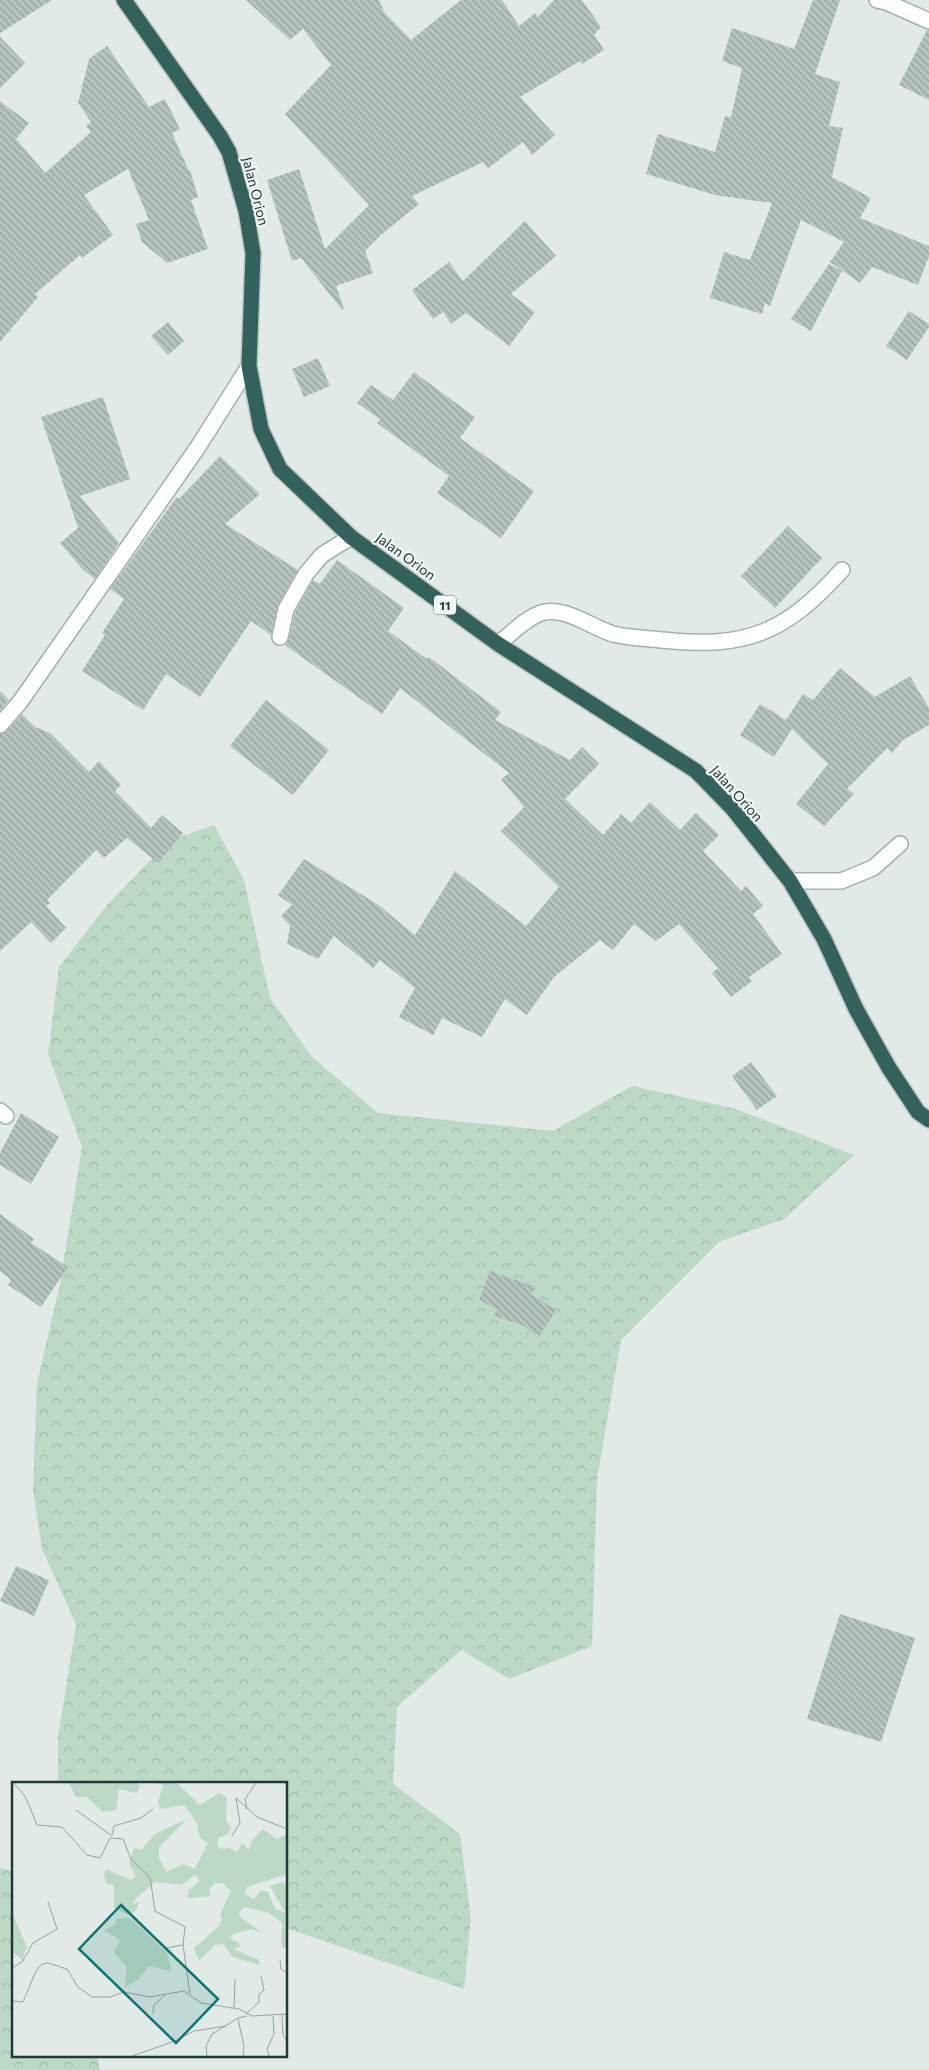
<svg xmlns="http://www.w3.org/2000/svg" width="929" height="2070" viewBox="0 0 929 2070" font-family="Commissioner,sans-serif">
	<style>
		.forest { fill: url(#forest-crowns) }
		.building { fill: url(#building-back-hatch) }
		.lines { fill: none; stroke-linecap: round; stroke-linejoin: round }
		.minor-casing { stroke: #a4b1ae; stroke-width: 18 }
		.highway-casing { stroke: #bdc4c2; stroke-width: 18 }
		.minor { stroke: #fff; stroke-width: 15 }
		.highway { stroke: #32625b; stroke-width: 15 }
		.labels { text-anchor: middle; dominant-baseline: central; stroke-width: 4.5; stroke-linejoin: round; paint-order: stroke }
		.shield { fill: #f1f7f5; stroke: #61726f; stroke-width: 1 }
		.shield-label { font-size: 12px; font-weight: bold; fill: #233935 }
		.street-label { font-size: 14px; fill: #233935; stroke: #f1f7f5 }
		.inset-road { fill: none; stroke: #95a3a0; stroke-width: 1 }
		.view { fill: #0f766e; fill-opacity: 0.15; stroke: #0f766e; stroke-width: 2.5 }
		.inset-edge { fill: none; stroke: #233935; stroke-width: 2.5 }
	</style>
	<defs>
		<pattern id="forest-crowns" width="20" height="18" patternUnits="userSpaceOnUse" patternTransform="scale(1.25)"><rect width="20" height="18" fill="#bcd9c6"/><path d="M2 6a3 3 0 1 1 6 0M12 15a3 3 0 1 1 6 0" fill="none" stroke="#a1bbab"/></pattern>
		<pattern id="building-back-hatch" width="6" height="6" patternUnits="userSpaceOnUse" patternTransform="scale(1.25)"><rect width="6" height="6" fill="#b7c5c0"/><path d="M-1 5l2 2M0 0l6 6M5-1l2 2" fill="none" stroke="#94a19d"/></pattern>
	</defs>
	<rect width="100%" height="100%" fill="#e1eae7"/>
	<g class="forest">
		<path d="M 214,825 L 244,880 L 270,998 L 312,1057 L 378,1113 L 553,1131 L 632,1086 L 733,1108 L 854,1155 L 784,1219 L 719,1242 L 621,1340 L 597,1479 L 592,1646 L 509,1679 L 461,1650 L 397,1707 L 393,1784 L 460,1834 L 471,1919 L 464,1989 L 286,1928 L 286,1784 L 58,1784 L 58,1737 L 76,1624 L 42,1549 L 33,1490 L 37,1383 L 60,1284 L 82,1147 L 48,1054 L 59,967 L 108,904 L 169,841 Z"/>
		<path d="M 0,1868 L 14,1872 L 14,2056 L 97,2056 L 100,2070 L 0,2070 Z"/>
	</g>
	<g class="building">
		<path d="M 0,0 L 52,0 L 0,33 Z"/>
		<path d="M 246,0 L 379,0 L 384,12 L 411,40 L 461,0 L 502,0 L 519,26 L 535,13 L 538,17 L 554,0 L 582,0 L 601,27 L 594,35 L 604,50 L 582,64 L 580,61 L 520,97 L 555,135 L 532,155 L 523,142 L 488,168 L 483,162 L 412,196 L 419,204 L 382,234 L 365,251 L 373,273 L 336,286 L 344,309 L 342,310 L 301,258 L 292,261 L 267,180 L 299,169 L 325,249 L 369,205 L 285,114 L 331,65 L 303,29 L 290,40 Z"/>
		<path d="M 813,0 L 840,0 L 815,74 L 840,82 L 829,126 L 843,128 L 832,177 L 871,198 L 860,218 L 929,246 L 929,256 L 918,285 L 872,267 L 860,283 L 830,262 L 844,242 L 801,220 L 770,306 L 765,303 L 762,314 L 710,298 L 724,252 L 750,260 L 772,203 L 715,195 L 646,174 L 658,134 L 715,152 L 725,116 L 731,117 L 742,68 L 722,61 L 732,28 L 794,49 Z"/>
		<path d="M 927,30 L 929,30 L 929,100 L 899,85 Z"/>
		<path d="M 0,37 L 25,63 L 0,88 Z"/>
		<path d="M 107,46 L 149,107 L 165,99 L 180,129 L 172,133 L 189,171 L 190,170 L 198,197 L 191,200 L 208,249 L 167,263 L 142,242 L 136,224 L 149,220 L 128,169 L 84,195 L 113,235 L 82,258 L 80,255 L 35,294 L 38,297 L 0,342 L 0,101 L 29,123 L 16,139 L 45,173 L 91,132 L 86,126 L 91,122 L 78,103 L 89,59 Z"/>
		<path d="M 525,221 L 556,256 L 511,294 L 535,312 L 509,346 L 466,313 L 451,324 L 443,312 L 433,319 L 412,290 L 449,262 L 463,281 Z"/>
		<path d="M 829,264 L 842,271 L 811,331 L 791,319 Z"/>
		<path d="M 909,311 L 929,324 L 929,327 L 907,360 L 886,346 Z"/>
		<path d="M 168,322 L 184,341 L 168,355 L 151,336 Z"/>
		<path d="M 318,358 L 330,386 L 304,397 L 292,369 Z"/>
		<path d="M 414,372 L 475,417 L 460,438 L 534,491 L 501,538 L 437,493 L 449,476 L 377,423 L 380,419 L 357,403 L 371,385 L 393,400 Z"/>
		<path d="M 103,397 L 130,479 L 80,496 L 119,543 L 95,579 L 83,570 L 60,543 L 78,528 L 41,417 Z"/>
		<path d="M 220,456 L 260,494 L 225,524 L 298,570 L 278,605 L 271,635 L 251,621 L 200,697 L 166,674 L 143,710 L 82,671 L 105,635 L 102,633 L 124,599 L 110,589 L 176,498 L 180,498 Z"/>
		<path d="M 788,526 L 822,558 L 775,608 L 741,576 Z"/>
		<path d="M 337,560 L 404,608 L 388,631 L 427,659 L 429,657 L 501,712 L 495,720 L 570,760 L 582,747 L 599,764 L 565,799 L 603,835 L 621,814 L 631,823 L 650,802 L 680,830 L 696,813 L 719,835 L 703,851 L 741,891 L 746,886 L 763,906 L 753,914 L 782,954 L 749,977 L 752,981 L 731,997 L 712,973 L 718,968 L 679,924 L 656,941 L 634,924 L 613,950 L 600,940 L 554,977 L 527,1015 L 505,999 L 482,1037 L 442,1018 L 433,1035 L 399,1017 L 415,988 L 380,960 L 373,968 L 334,936 L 318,959 L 287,944 L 290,926 L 281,916 L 292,905 L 278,895 L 304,859 L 377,904 L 415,935 L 455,871 L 526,926 L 559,887 L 501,831 L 524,807 L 501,779 L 509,773 L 400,688 L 382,714 L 285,645 L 289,639 L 295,612 L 313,580 L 320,584 Z"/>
		<path d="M 840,668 L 875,697 L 910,676 L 929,708 L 929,725 L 903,740 L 892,753 L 887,748 L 847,789 L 854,794 L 824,826 L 796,804 L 828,764 L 792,729 L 774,757 L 740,735 L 760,704 L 786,720 L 803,694 L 813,700 Z"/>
		<path d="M 0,691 L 9,700 L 0,711 Z"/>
		<path d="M 266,700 L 329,750 L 293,795 L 230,746 Z"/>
		<path d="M 22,714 L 35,727 L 50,733 L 89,772 L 99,761 L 121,785 L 115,791 L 151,828 L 162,815 L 183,833 L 158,863 L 127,838 L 104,858 L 96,850 L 47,900 L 50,903 L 46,906 L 66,928 L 51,943 L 31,922 L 0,951 L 0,734 L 7,731 Z"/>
		<path d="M 751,1062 L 777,1096 L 757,1110 L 732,1076 Z"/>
		<path d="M 21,1113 L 59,1137 L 31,1184 L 0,1165 L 0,1153 Z"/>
		<path d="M 0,1214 L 34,1239 L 31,1243 L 68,1267 L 41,1307 L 8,1285 L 11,1280 L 0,1271 Z"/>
		<path d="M 490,1271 L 535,1287 L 531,1294 L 556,1310 L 540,1336 L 522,1325 L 494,1316 L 497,1309 L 479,1300 Z"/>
		<path d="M 16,1566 L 49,1580 L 34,1616 L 0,1601 Z"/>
		<path d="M 840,1614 L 915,1638 L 881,1742 L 807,1719 Z"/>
	</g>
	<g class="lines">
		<defs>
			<g id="minor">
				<path d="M 877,0 L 886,2 L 929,21"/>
				<path d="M 280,637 L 286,609 L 306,574 L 322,555 L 351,537"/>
				<path d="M 498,644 C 511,634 526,618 541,613 C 566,606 590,627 613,634 C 628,638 646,638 662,640 C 747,649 785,633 842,570"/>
				<path d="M 0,725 L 20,702 L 198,447 L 249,366"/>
				<path d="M 790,881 L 841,881 L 873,868 L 900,844"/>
				<path d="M 0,1111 L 6,1116"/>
			</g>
			<path id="highway" d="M 124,0 L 220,136 L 229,152 L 246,211 L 253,253 L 249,366 L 261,429 L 280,469 L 351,537 L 498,644 L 696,771 L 733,809 L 790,881 L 824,939 L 856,1009 L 889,1068 L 918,1112 L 929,1120"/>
		</defs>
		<use href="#minor" class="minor-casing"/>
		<use href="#highway" class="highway-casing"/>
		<use href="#minor" class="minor"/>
		<use href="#highway" class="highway"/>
	</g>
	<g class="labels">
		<rect class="shield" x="434" y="595.5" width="22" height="19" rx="4"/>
		<g class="shield-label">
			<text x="445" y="605">11</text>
		</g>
		<g class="street-label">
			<text transform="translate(256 191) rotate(76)">Jalan Orion</text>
			<text transform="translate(406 556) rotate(36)">Jalan Orion</text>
			<text transform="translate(737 793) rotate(48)">Jalan Orion</text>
		</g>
	</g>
	<g transform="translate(12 1782)">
		<rect width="275" height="275" fill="#e1eae7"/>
		<path d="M 57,1 L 126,1 L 128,4 L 125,11 L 107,7 L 104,28 L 91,30 L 75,15 L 64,15 ZM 141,1 L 165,1 L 188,23 L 207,11 L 215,16 L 214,38 L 219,46 L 216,52 L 206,56 L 205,63 L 208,67 L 218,66 L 225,70 L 230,61 L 237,68 L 240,58 L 251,47 L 265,57 L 275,52 L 275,92 L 235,105 L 233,112 L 242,117 L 249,108 L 256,110 L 263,127 L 273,130 L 258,104 L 270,100 L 274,103 L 275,165 L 271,166 L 269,161 L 270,141 L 257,131 L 233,125 L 227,130 L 228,135 L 252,152 L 240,147 L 221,152 L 218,156 L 227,161 L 228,165 L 222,167 L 247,178 L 247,183 L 221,175 L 211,162 L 202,163 L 187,179 L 182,166 L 207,144 L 210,138 L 208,132 L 219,109 L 210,101 L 203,101 L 197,107 L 198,114 L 176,116 L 176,109 L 188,99 L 183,93 L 169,103 L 143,100 L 123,117 L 121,122 L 127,120 L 124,129 L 117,133 L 102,126 L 102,104 L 94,101 L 92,93 L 94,87 L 119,98 L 124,95 L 117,81 L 122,66 L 129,68 L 143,52 L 175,37 L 147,65 L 147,76 L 154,90 L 171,82 L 183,87 L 196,61 L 188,56 L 185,41 L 172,23 L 148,27 L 146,20 L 151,3 ZM 0,130 L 15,165 L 10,178 L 0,169 ZM 118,136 L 155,171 L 159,187 L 158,189 L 137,184 L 127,197 L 113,205 L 115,185 L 102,170 L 108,158 L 92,148 L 104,142 L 104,137 Z" fill="#bcd9c6"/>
		<path class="inset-road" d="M 2,1 L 14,16 L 25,43 L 50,45 L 75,73 L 88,76 L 98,56 L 111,57 L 119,77 L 138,95 L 143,129 L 173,145 L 171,163 L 178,212M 235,27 L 233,17 L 244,1M 64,28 L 100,54M 100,53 L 102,44 L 129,36 L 141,27M 220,54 L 228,41 L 224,16 L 245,35 L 275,47M 154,166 L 171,163M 268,178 L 269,187 L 275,191M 0,186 L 10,180 L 21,161 L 45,147 L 36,120M 0,219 L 11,220 L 24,189 L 30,182 L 36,181 L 55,187 L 66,205 L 80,215 L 98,215 L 112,210 L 138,215 L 172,209 L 189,221 L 227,227 L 240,234 L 275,232M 222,226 L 223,197M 141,231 L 142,223 L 153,213M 235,231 L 247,220 L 247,212 L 252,208 L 249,194M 270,233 L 271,253 L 275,259M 226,237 L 232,264 L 231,274M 120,274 L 163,259 L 182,249 L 214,244M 195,274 L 194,264 L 200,252 L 226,236 L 235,234M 257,274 L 255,267 L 262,252 L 261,234"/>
		<path class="view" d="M 109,123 L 206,217 L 164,261 L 67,167 Z"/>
		<rect width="275" height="275" class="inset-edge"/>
	</g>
</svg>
